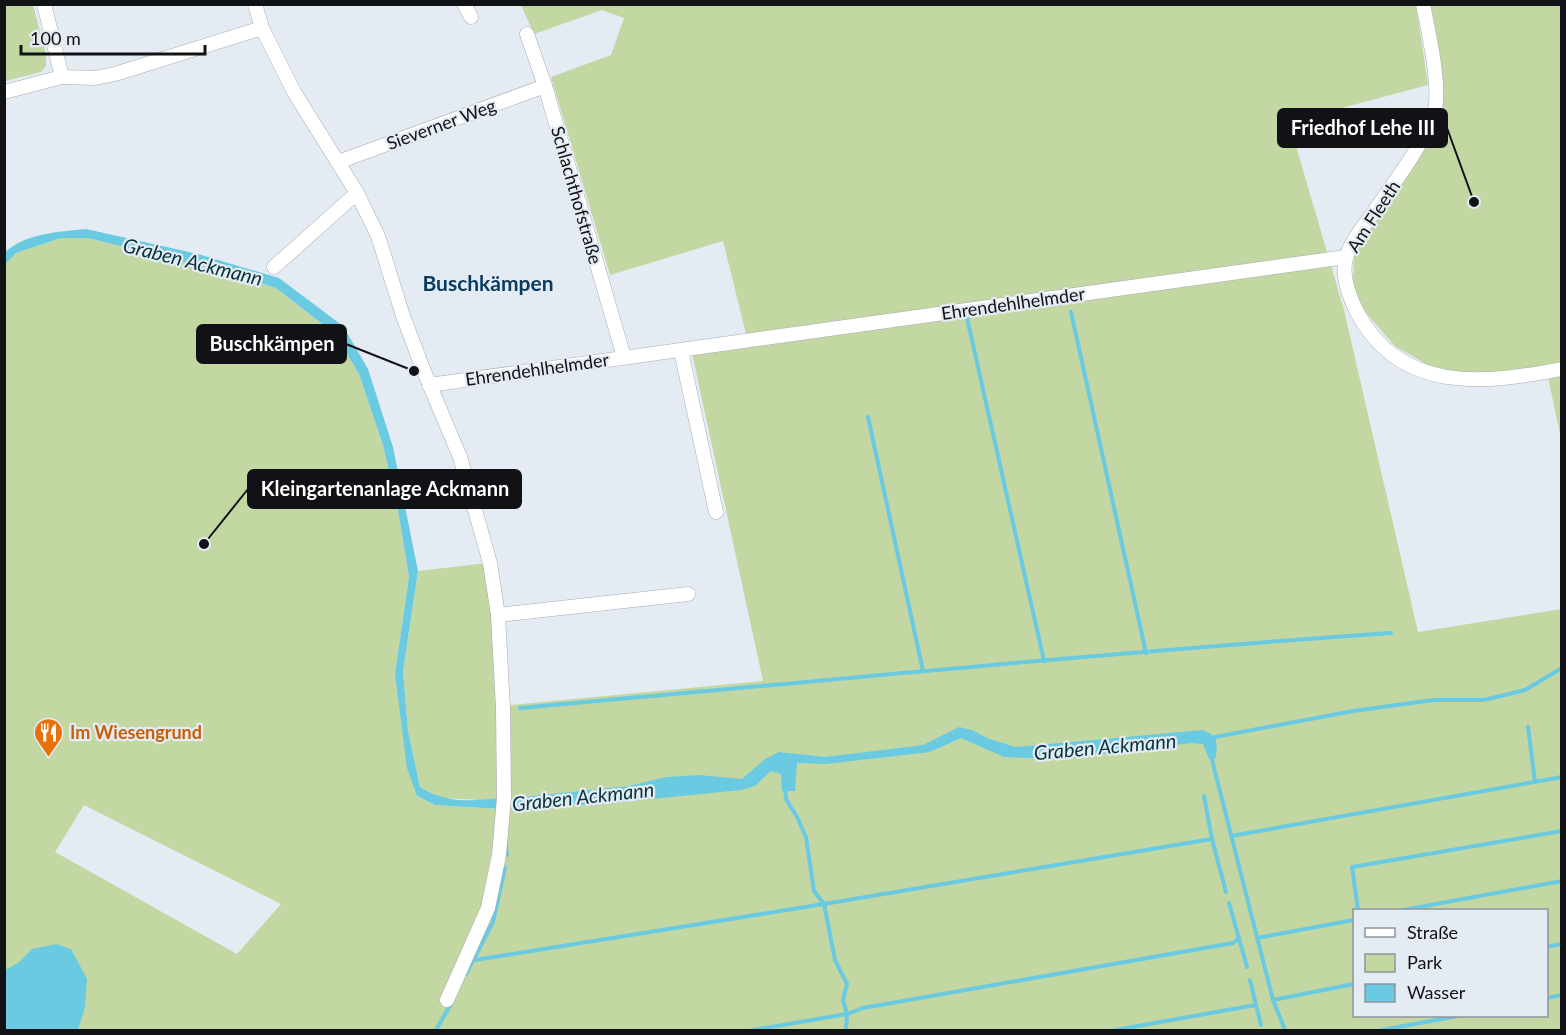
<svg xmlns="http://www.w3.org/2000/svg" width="1566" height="1035" viewBox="0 0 1566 1035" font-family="Lato,sans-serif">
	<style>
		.green { fill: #c3d7a3; fill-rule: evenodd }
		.water { fill: #69cae2 }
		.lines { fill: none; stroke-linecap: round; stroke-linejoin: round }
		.stream { stroke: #69cae2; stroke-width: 4 }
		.minor-casing { stroke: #a6acb3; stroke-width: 15 }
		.minor { stroke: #fff; stroke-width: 14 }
		.labels { text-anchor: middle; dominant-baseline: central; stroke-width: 4.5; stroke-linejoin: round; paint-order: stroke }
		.street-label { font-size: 18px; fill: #101215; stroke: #e5ebf3 }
		.food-label { font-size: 18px; font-weight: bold; fill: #c56008; stroke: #e5ebf3; text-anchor: start }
		.water-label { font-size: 20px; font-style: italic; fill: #03333d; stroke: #e5ebf3 }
		.quarter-label { font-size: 21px; font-weight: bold; fill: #083b5e; stroke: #e5ebf3 }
		.leader { fill: none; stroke: #101215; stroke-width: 2 }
		.callout-dot { fill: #101215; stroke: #e5ebf3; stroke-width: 2 }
		.callout { fill: #101215; stroke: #101215; stroke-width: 2 }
		.callout-label { font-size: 20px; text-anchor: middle; font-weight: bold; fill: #fff }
	</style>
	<rect width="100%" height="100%" fill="#e5ebf3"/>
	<g class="green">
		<path d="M 5,4 L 33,5 L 46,55 L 46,66 L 41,72 L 5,81 Z"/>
		<path d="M 521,5 L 1416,5 L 1428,85 L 1289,122 L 1344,310 L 1418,632 L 1561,609 L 1561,1030 L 5,1030 L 4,264 L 16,253 L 61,238 L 88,238 L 233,274 L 276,288 L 335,334 L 359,374 L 383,445 L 398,510 L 409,577 L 395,674 L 417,796 L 435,805 L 500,809 L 480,800 L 442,798 L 420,787 L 408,731 L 403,671 L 418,571 L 487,563 L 500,706 L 763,681 L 690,344 L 747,338 L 723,241 L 610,275 L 551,77 L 611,55 L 624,18 L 602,10 L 534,34 ZM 84,805 L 281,904 L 237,954 L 55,852 ZM 1354,910 L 1546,910 L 1546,1016 L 1354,1016 Z"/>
		<path d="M 1428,5 L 1561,5 L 1561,366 L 1488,377 L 1435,369 L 1396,347 L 1365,312 L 1353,284 L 1354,257 L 1361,238 L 1414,166 L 1440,115 Z"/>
		<path d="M 1561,375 L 1561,439 L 1548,377 Z"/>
	</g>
	<g class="water">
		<path d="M 86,229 L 198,254 L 279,278 L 343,326 L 368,369 L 393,447 L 418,571 L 403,671 L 408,731 L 420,787 C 448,804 470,801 501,798 L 500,809 L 435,805 L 417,796 L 407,768 L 395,674 L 409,577 L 398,510 L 383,445 L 359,374 L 335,334 L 276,288 L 233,274 L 88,238 L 61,238 L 16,253 L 5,264 L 5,252 C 27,233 58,232 86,229 Z"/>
		<path d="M 959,727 L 972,730 L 987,738 L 1015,747 L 1203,730 C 1219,737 1217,742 1216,758 L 1209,759 L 1203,744 L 1191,743 L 1061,759 L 1004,757 L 961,738 L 930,752 L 826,764 L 797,763 L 795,791 L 782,791 L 781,774 L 771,771 L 755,786 L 741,790 L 592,805 L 550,804 L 511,808 L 513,798 L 629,786 L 666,777 L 699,775 L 742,779 L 765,759 L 779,752 L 825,757 L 923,745 Z"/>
		<path d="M 56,944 L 71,949 L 87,979 L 85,1007 L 78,1030 L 5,1030 L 5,970 L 18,963 L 32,949 Z"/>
	</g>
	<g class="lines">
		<g class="stream">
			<path d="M 1071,312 L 1146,653"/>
			<path d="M 967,318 L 1044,661"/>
			<path d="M 868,417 L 923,671"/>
			<path d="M 520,708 C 810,682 1100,653 1391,633"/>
			<path d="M 1528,727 L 1535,782"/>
			<path d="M 1210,738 L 1353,711 L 1434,700 L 1484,700 L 1525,690 L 1562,668"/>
			<path d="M 1211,756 L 1273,1000 L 1285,1030"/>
			<path d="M 785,786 L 786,799 L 797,817 L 806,837 L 814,891 L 824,904 L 835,960 L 847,984 L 843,1000 L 847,1014 L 846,1030"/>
			<path d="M 1204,796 L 1212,839 L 1226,892"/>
			<path d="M 1231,836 L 1562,777"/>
			<path d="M 506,844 L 507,855"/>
			<path d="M 1229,903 L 1247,967"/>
			<path d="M 1358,910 L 1352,867 L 1562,831"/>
			<path d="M 1403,910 L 1562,881"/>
			<path d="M 1257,938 L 1354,920"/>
			<path d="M 1546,947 L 1562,944"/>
			<path d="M 475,960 L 824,904 L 1212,839"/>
			<path d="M 466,974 L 493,922 L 505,868"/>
			<path d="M 1546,998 L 1562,995"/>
			<path d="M 1273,1000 L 1354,984"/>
			<path d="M 1256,1005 L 1261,1025"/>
			<path d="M 436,1030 L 451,1004"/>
			<path d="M 753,1030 L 847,1014 L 863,1008 L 1233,943 L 1239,938"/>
			<path d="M 1115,1030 L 1256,1005 L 1250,980"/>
			<path d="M 1382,1030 L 1458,1016"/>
		</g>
		<defs>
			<g id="minor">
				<path d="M 44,4 L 62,77"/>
				<path d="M 255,4 L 262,28 L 294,92 L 357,193 L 378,236 L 403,316 L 423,369 L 460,457 L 490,563 L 498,615 L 503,708 L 504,798 L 499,855 L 488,908 L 447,1000"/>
				<path d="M 464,4 L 471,17"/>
				<path d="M 1423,4 C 1428,31 1443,92 1433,117 C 1419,151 1394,182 1373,213 C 1364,226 1352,240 1347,255 C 1340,273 1349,296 1357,312 C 1400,394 1484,384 1562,369"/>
				<path d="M 527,34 L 545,86 L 624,357"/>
				<path d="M 4,92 L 62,77 L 95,78 L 115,74 L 262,28"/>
				<path d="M 338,162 L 545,86"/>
				<path d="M 274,267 L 357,193"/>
				<path d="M 681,351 L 716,512"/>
				<path d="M 429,385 L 1346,257"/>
				<path d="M 498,615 L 688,594"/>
			</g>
		</defs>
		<use href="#minor" class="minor-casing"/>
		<use href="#minor" class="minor"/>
	</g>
	<defs>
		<symbol id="restaurant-pin" viewBox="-11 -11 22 30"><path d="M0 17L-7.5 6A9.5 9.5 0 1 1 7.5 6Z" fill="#e8710a" stroke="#e5ebf3"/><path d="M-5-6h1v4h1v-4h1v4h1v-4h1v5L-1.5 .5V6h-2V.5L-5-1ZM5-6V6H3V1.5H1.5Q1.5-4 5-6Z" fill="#fff"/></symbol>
	</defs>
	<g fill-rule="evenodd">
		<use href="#restaurant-pin" x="32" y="716" width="33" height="45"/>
	</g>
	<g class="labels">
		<g class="street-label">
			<text transform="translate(441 124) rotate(-20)">Sieverner Weg</text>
			<text transform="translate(577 195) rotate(74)">Schlachthofstraße</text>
			<text transform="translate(1373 216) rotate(-57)">Am Fleeth</text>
			<text transform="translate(1013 303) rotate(-8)">Ehrendehlhelmder</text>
			<text transform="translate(537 369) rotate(-8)">Ehrendehlhelmder</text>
		</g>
		<g class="food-label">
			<text x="70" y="732">Im Wiesengrund</text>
		</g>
		<g class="water-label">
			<text transform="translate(193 261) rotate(14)">Graben Ackmann</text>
			<text transform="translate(1105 746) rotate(-5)">Graben Ackmann</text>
			<text transform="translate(583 796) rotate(-6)">Graben Ackmann</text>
		</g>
		<g class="quarter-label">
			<text x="488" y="282">Buschkämpen</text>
		</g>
	</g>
	<path class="leader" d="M1474 202L1447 128M414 371L346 344M204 544L248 489"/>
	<g class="callout-dot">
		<circle cx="1474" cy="202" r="6"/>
		<circle cx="414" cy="371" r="6"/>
		<circle cx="204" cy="544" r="6"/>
	</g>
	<g class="callout">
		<rect x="1278" y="109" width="169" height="38" rx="6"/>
		<rect x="197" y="325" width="149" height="38" rx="6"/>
		<rect x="248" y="470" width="273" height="38" rx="6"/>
	</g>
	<g class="callout-label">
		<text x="1363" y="135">Friedhof Lehe III</text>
		<text x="272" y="351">Buschkämpen</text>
		<text x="385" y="496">Kleingartenanlage Ackmann</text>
	</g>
	<rect width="1566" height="1035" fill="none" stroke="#101215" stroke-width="12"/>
	<rect x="1353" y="909" width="195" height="108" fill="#e5ebf3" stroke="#90949a" stroke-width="1.5"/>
	<rect x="1365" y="928" width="30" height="9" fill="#ffffff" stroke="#90949a" stroke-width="1.5"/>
	<text x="1407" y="939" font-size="18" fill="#101215">Straße</text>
	<rect x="1365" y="954" width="30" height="18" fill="#c3d7a3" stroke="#90949a" stroke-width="1.5"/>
	<text x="1407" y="969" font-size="18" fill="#101215">Park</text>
	<rect x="1365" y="984" width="30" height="18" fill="#69cae2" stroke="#90949a" stroke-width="1.5"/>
	<text x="1407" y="999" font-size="18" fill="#101215">Wasser</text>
	<path d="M21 45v9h184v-9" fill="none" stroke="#101215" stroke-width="3"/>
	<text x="30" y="45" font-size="18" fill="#101215" stroke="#e5ebf3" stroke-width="4.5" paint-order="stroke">100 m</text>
</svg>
